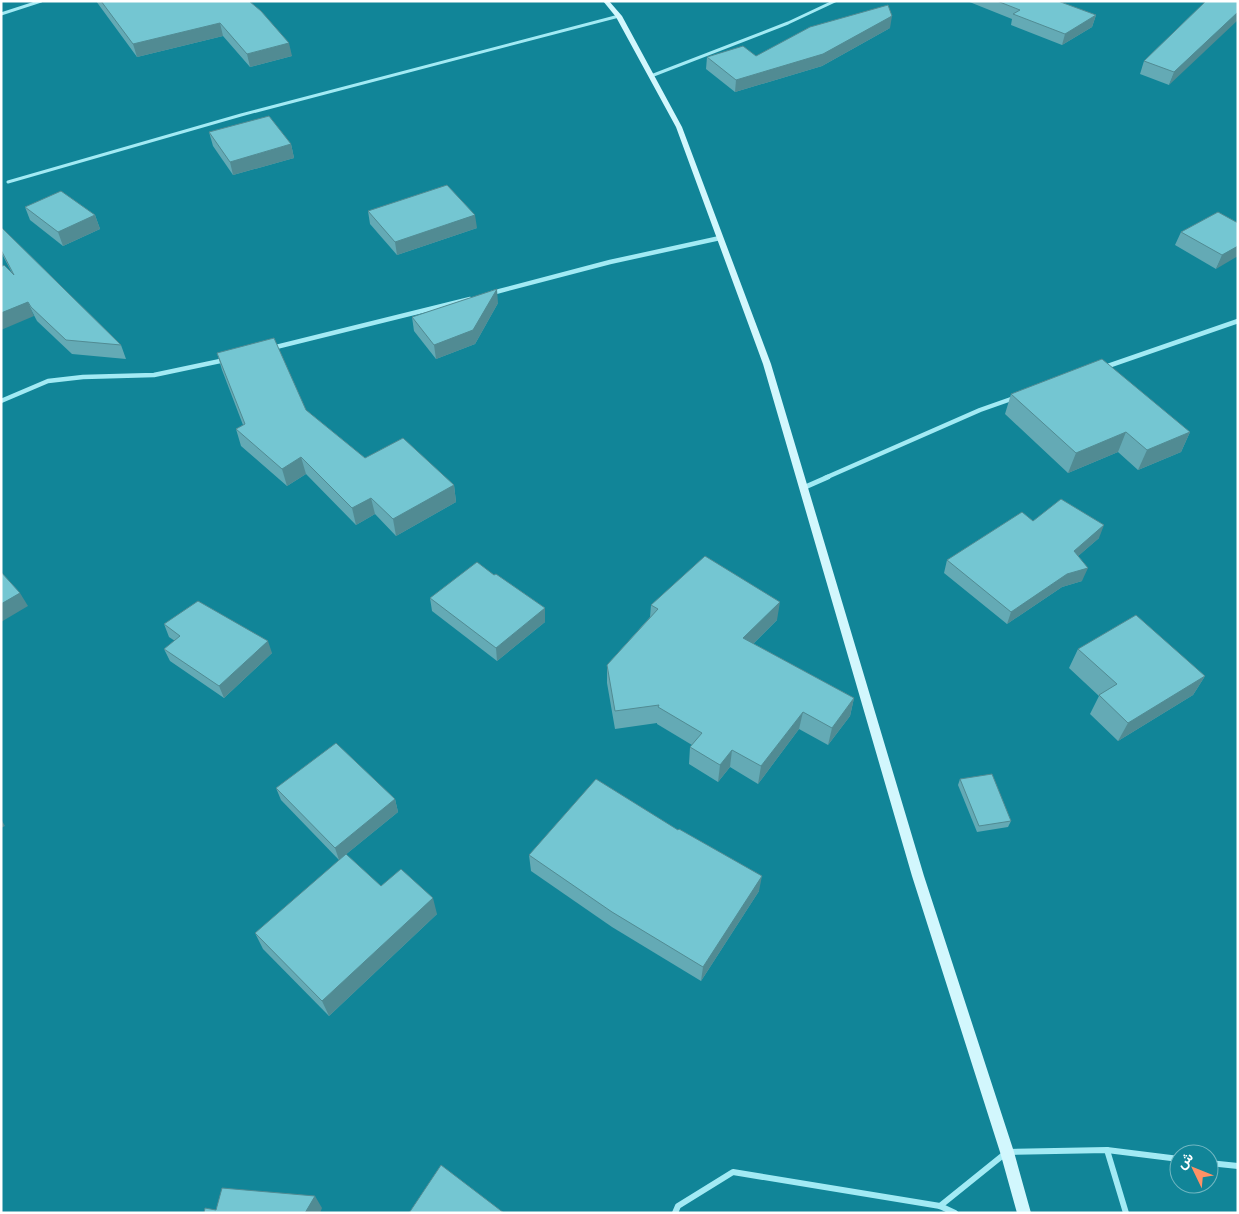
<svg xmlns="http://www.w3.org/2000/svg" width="1239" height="1214" viewBox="0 0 1239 1214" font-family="Roboto,Vazirmatn,sans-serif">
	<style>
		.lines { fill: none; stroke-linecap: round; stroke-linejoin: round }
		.street-far3 { stroke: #a2eaf4; stroke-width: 3 }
		.street-far2 { stroke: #a2eaf4; stroke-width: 4.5 }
		.street-far1 { stroke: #a2eaf4; stroke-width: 5 }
		.street { stroke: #a2eaf4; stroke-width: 6 }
		.secondary { fill: #d2f7fd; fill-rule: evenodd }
		.wall { fill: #64aab5 }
		.shaded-wall { fill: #518b93 }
		.building { fill: #74c6d2; stroke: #518b93 }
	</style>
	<rect width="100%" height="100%" fill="#118598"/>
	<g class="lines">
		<g class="street-far3">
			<path d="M 1,14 L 41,1"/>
			<path d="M 651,76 L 788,23 L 835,1"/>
			<path d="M 8,182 L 241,115 L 619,16"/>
		</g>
		<g class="street-far2">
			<path d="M 492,293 L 610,262 L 720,238"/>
			<path d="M 272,348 L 470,299"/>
			<path d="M 1105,367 L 1238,321"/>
			<path d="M 1,401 L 48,381 L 83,377 L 154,375 L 225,360"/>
			<path d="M 825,478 L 980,410 L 1014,398"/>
		</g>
		<path class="street-far1" d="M 803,488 L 828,477"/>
		<g class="street">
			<path d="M 1107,1150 L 1126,1213"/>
			<path d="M 1209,1163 L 1238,1166"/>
			<path d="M 940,1206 L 1007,1152 L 1107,1150 L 1179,1159"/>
			<path d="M 675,1213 L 678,1206 L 733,1172 L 940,1206 L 955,1213"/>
		</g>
		<path class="secondary" d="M 603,1 L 609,1 L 622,16 L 682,127 L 771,364 L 924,876 L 1014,1152 L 1031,1213 L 1017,1213 L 1000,1152 L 912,876 L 763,364 L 676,127 L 616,17 Z"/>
	</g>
	<g class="wall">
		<path d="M 96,1 L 249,1 L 292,56 L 250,67 L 223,36 L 137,57 Z"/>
		<path d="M 967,1 L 1060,1 L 1059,2 L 1096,15 L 1092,27 L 1062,45 L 1011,25 L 1012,19 Z"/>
		<path d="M 1206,1 L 1169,85 L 1140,74 L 1144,61 Z"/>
		<path d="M 890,28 L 822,66 L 735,92 L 706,69 L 707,57 L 756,56 Z"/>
		<path d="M 209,132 L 291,144 L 294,158 L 233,175 L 213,146 Z"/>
		<path d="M 25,207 L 95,215 L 100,229 L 63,246 L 30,220 Z"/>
		<path d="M 368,211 L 477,228 L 397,255 L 370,224 Z"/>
		<path d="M 1238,223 L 1216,269 L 1175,245 L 1181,232 Z"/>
		<path d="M 1,227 L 121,345 L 126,359 L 72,354 L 37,321 L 1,252 Z"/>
		<path d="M 498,303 L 475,344 L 436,359 L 414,331 L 412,317 Z"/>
		<path d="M 217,353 L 306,410 L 365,458 L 454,485 L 456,502 L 396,536 L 375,514 L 356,525 L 306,474 L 287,486 L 241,446 L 236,429 L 243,425 L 222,370 Z"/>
		<path d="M 1011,394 L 1190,432 L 1181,452 L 1138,470 L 1118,452 L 1068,473 L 1005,414 Z"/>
		<path d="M 1033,521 L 1099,538 L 1078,556 L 1082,581 L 1062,587 L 1007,624 L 944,573 L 947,560 Z"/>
		<path d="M 494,575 L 545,608 L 545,622 L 497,661 L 432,611 L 430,598 Z"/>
		<path d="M 651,605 L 777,620 L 753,644 L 854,698 L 850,716 L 828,745 L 799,729 L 758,784 L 730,767 L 718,782 L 689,764 L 690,747 L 692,745 L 657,724 L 657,723 L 615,729 L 607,683 L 607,665 L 650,617 Z"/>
		<path d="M 164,624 L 272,653 L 224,698 L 170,661 L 164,649 L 175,641 L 169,637 Z"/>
		<path d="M 1078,649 L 1205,676 L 1193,695 L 1118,741 L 1090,714 L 1099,696 L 1069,668 Z"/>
		<path d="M 960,779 L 1011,821 L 1008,827 L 977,832 L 958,785 Z"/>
		<path d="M 276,788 L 395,799 L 398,812 L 339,860 L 281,800 Z"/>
		<path d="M 678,830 L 759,891 L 701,981 L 612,927 L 531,871 L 529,855 Z"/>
		<path d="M 381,886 L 437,914 L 329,1016 L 263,949 L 255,933 Z"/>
	</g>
	<g class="shaded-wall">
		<path d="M 1238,12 L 1238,20 L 1169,85 L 1174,72 Z"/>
		<path d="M 1096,15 L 1092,27 L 1062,45 L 1065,34 Z"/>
		<path d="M 892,16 L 890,28 L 822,66 L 735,92 L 736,80 Z"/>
		<path d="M 220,23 L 223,36 L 137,57 L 133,44 Z"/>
		<path d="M 289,43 L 292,56 L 250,67 L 247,54 Z"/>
		<path d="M 291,144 L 294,158 L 233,175 L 230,162 Z"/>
		<path d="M 95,215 L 100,229 L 63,246 L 58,232 Z"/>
		<path d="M 475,215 L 477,228 L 397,255 L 395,242 Z"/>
		<path d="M 1238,246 L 1238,256 L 1216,269 L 1222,255 Z"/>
		<path d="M 497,289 L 498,303 L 475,344 L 436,359 L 434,345 Z"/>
		<path d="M 28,302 L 34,316 L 1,330 L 1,313 Z"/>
		<path d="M 1126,432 L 1118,452 L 1068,473 L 1076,453 Z"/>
		<path d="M 1190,432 L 1181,452 L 1138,470 L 1147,450 Z"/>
		<path d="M 301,457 L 306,474 L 287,486 L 282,469 Z"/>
		<path d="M 454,485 L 456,502 L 396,536 L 393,519 Z"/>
		<path d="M 371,498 L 375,514 L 356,525 L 352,508 Z"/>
		<path d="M 1104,525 L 1099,538 L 1069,564 L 1074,551 Z"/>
		<path d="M 1088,568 L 1082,581 L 1062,587 L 1007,624 L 1011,612 L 1067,574 Z"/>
		<path d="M 20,593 L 28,606 L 1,622 L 1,604 Z"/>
		<path d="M 780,602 L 777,620 L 741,656 L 743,638 Z"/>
		<path d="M 545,608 L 545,622 L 497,661 L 496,648 Z"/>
		<path d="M 268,641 L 272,653 L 224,698 L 219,686 Z"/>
		<path d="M 1205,676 L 1193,695 L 1118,741 L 1128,723 Z"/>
		<path d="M 854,698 L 850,716 L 828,745 L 832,728 Z"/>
		<path d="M 803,712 L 799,729 L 758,784 L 761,766 Z"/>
		<path d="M 732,750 L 730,767 L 718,782 L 720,765 Z"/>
		<path d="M 395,799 L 398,812 L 339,860 L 335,848 Z"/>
		<path d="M 1,819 L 5,826 L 1,828 Z"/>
		<path d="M 762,876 L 759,891 L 701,981 L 703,967 Z"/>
		<path d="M 433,898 L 437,914 L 329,1016 L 322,1001 Z"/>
		<path d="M 315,1196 L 322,1208 L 320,1213 L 305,1213 Z"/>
	</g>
	<g class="building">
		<path d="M 101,1 L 249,1 L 261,11 L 289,43 L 247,54 L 220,23 L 133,44 Z"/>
		<path d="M 997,1 L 1058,1 L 1096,15 L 1065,34 L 1013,14 L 1020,10 Z"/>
		<path d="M 1206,1 L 1238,1 L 1238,12 L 1174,72 L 1144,61 Z"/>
		<path d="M 888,5 L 892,16 L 823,54 L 736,80 L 707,57 L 743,46 L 756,56 L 810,27 Z"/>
		<path d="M 269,116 L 291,144 L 230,162 L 209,132 Z"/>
		<path d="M 447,185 L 475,215 L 395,242 L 368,211 Z"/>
		<path d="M 61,191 L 95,215 L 58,232 L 25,207 Z"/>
		<path d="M 1218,212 L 1238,223 L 1238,246 L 1222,255 L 1181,232 Z"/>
		<path d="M 1,227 L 121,345 L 66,340 L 31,307 L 28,302 L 1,313 L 1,267 L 4,265 L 14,275 L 1,250 Z"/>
		<path d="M 497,289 L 473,330 L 434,345 L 412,317 Z"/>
		<path d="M 274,338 L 306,410 L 365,458 L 403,438 L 454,485 L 393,519 L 371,498 L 352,508 L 301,457 L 282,469 L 236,429 L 245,424 L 217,353 Z"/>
		<path d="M 1102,359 L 1190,432 L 1147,450 L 1126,432 L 1076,453 L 1011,394 Z"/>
		<path d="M 1061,499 L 1104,525 L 1074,551 L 1088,568 L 1067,574 L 1011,612 L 947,560 L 1022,512 L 1033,521 Z"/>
		<path d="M 705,556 L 780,602 L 743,638 L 854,698 L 832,728 L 803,712 L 761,766 L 732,750 L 720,765 L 690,747 L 702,733 L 658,707 L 659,705 L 615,711 L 607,665 L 658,609 L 651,605 Z"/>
		<path d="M 477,562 L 494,575 L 496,574 L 545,608 L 496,648 L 430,598 Z"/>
		<path d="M 1,572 L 20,593 L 1,604 Z"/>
		<path d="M 198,601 L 268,641 L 219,686 L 164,649 L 180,636 L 164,624 Z"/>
		<path d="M 1136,615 L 1205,676 L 1128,723 L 1099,695 L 1117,684 L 1078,649 Z"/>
		<path d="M 336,743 L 395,799 L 335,848 L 276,788 Z"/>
		<path d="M 992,774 L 1011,821 L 979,826 L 960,779 Z"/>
		<path d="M 596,779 L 678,830 L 679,829 L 762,876 L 703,967 L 612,912 L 529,855 Z"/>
		<path d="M 346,854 L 381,886 L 401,869 L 433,898 L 322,1001 L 255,933 Z"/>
		<path d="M 441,1165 L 504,1213 L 409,1213 Z"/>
		<path d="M 222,1188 L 315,1196 L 305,1213 L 204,1213 L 205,1208 L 216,1210 Z"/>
	</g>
	<rect width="1239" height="1214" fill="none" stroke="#ffffff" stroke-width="5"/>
	<g transform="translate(1194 1169) rotate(313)"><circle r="24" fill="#118598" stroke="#70b6c1"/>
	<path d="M0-4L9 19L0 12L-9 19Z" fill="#ff9165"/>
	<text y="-8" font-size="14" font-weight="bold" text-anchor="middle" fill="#ffffff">ش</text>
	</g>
</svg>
